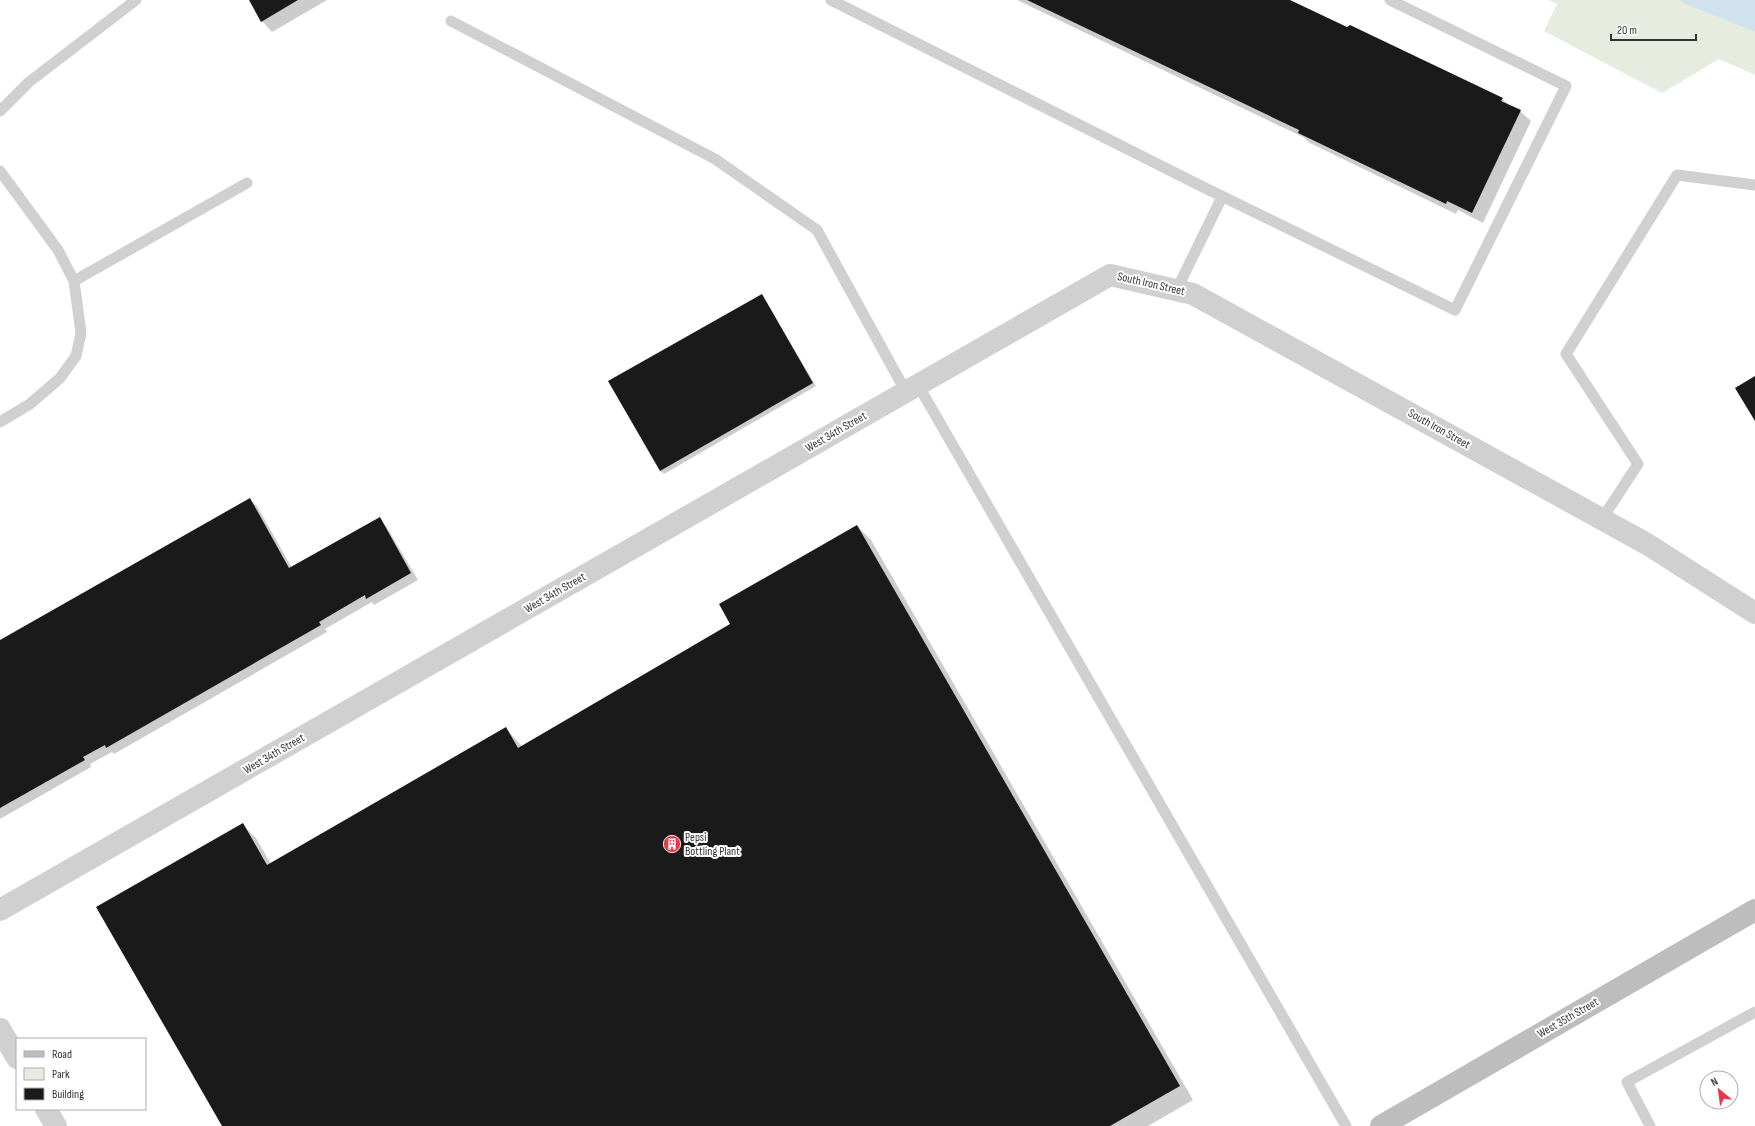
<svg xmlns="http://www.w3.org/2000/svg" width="1755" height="1126" viewBox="0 0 1755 1126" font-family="'Sofia Sans Condensed',sans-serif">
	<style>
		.green { fill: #e6ecdf }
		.water { fill: #cfe2ee }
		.shadow { fill: #0003 }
		.building { fill: #1a1a1a }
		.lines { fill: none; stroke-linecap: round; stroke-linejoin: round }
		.lane { stroke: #d0d0d0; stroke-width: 11 }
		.street { stroke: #d0d0d0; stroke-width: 22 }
		.secondary { stroke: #bdbdbd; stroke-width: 22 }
		.labels { text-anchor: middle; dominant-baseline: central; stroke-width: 4; stroke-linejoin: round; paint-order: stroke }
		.street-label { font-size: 12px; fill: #333; stroke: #fff }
		.poi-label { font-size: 12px; fill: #333; stroke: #fff; text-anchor: start }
	</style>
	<rect width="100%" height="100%" fill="#fff"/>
	<path class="green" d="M 1548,0 L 1678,0 L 1755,32 L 1755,75 L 1719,59 L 1662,93 L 1544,31 L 1557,4 Z"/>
	<path class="water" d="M 1678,0 L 1755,0 L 1755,32 L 1686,4 Z"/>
	<g class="shadow">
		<path d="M 250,0 L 327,0 L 272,32 L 262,21 Z"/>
		<path d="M 1017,0 L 1288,0 L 1502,99 L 1509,105 L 1520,111 L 1531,121 L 1483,223 L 1458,210 L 1456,214 L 1310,143 L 1303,137 Z"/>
		<path d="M 762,295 L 816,386 L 664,474 L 660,471 Z"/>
		<path d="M 249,499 L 257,506 L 292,568 L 379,519 L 386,526 L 418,580 L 374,605 L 372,602 L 325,629 L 327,632 L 114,754 L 112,752 L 90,764 L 91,767 L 0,819 L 0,641 Z"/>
		<path d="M 857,526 L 871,540 L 1193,1100 L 1148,1126 L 224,1126 L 242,824 L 256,838 L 271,864 L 506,729 L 522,746 L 732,625 Z"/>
	</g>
	<g class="building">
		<path d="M 249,0 L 298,0 L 261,22 Z"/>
		<path d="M 1027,0 L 1290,0 L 1347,27 L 1350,25 L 1503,98 L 1501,101 L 1521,110 L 1472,213 L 1447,201 L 1446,204 L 1298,133 L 1299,130 Z"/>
		<path d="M 762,294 L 813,383 L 660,471 L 608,381 Z"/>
		<path d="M 1755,376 L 1755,421 L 1735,388 Z"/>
		<path d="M 250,498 L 289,568 L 380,517 L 411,573 L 366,599 L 365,595 L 319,622 L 321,625 L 106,748 L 105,745 L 83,757 L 85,760 L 0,808 L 0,640 Z"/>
		<path d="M 857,525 L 1180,1086 L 1110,1126 L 222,1126 L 96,907 L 243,823 L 267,865 L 506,727 L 518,748 L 730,624 L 719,604 Z"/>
	</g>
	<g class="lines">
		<g class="lane">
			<path d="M 831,0 L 1201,186 L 1455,310 L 1566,86 L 1390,0"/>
			<path d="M 451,21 L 715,159 L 817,230 L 906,392"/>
			<path d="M 0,111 L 29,82 L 136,0"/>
			<path d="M 0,171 L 58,250 L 74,281 L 81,333 L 76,356 L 60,378 L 30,404 L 0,422"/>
			<path d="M 74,281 L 247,183"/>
			<path d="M 1176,291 L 1222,197"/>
			<path d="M 918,385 L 1346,1126"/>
			<path d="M 1602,519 L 1638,464 L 1566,354 L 1677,175 L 1755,185"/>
			<path d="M 1650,1126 L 1627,1082 L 1755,1012"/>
		</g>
		<g class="street">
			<path d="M 0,910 L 1110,275 L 1193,294 L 1647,544 L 1755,613"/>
			<path d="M 0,1029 L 17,1058"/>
			<path d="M 46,1109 L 56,1126"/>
		</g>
		<path class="secondary" d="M 1381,1126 L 1755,910"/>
	</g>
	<defs>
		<symbol id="building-disc" viewBox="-11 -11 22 22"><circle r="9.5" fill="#e63946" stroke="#fff"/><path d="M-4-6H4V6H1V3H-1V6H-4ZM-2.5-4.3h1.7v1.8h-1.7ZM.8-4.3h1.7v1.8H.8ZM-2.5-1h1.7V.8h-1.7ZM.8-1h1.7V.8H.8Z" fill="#fff"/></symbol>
	</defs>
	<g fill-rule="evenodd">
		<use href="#building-disc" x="662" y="834" width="20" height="20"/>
	</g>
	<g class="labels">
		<g class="street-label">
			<text transform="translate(1151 284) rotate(13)">South Iron Street</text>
			<text transform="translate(1439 429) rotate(29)">South Iron Street</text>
			<text transform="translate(836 432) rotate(-30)">West 34th Street</text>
			<text transform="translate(555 593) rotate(-30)">West 34th Street</text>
			<text transform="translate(274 754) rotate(-30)">West 34th Street</text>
			<text transform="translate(1568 1018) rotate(-30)">West 35th Street</text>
		</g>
		<g class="poi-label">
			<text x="685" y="837">Pepsi<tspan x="685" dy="14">Bottling Plant</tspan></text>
		</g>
	</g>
	<rect x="16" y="1038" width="130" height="72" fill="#ffffff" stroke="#adadad"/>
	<rect x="24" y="1051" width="20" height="6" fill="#bdbdbd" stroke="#adadad"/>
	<text x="52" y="1058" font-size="12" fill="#333333">Road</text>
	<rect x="24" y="1068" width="20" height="12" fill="#e6ecdf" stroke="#adadad"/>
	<text x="52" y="1078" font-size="12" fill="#333333">Park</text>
	<rect x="24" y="1088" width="20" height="12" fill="#1a1a1a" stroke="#adadad"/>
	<text x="52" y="1098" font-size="12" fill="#333333">Building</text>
	<g transform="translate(1719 1090) rotate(331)"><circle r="19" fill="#ffffff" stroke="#adadad"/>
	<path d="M0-3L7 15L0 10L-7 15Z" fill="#e63946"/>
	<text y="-6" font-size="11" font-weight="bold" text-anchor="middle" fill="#333333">N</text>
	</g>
	<path d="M1611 34v6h85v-6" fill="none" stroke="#333333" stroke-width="2"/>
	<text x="1617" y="34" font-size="12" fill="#333333" stroke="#ffffff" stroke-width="3" paint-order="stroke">20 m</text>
</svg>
